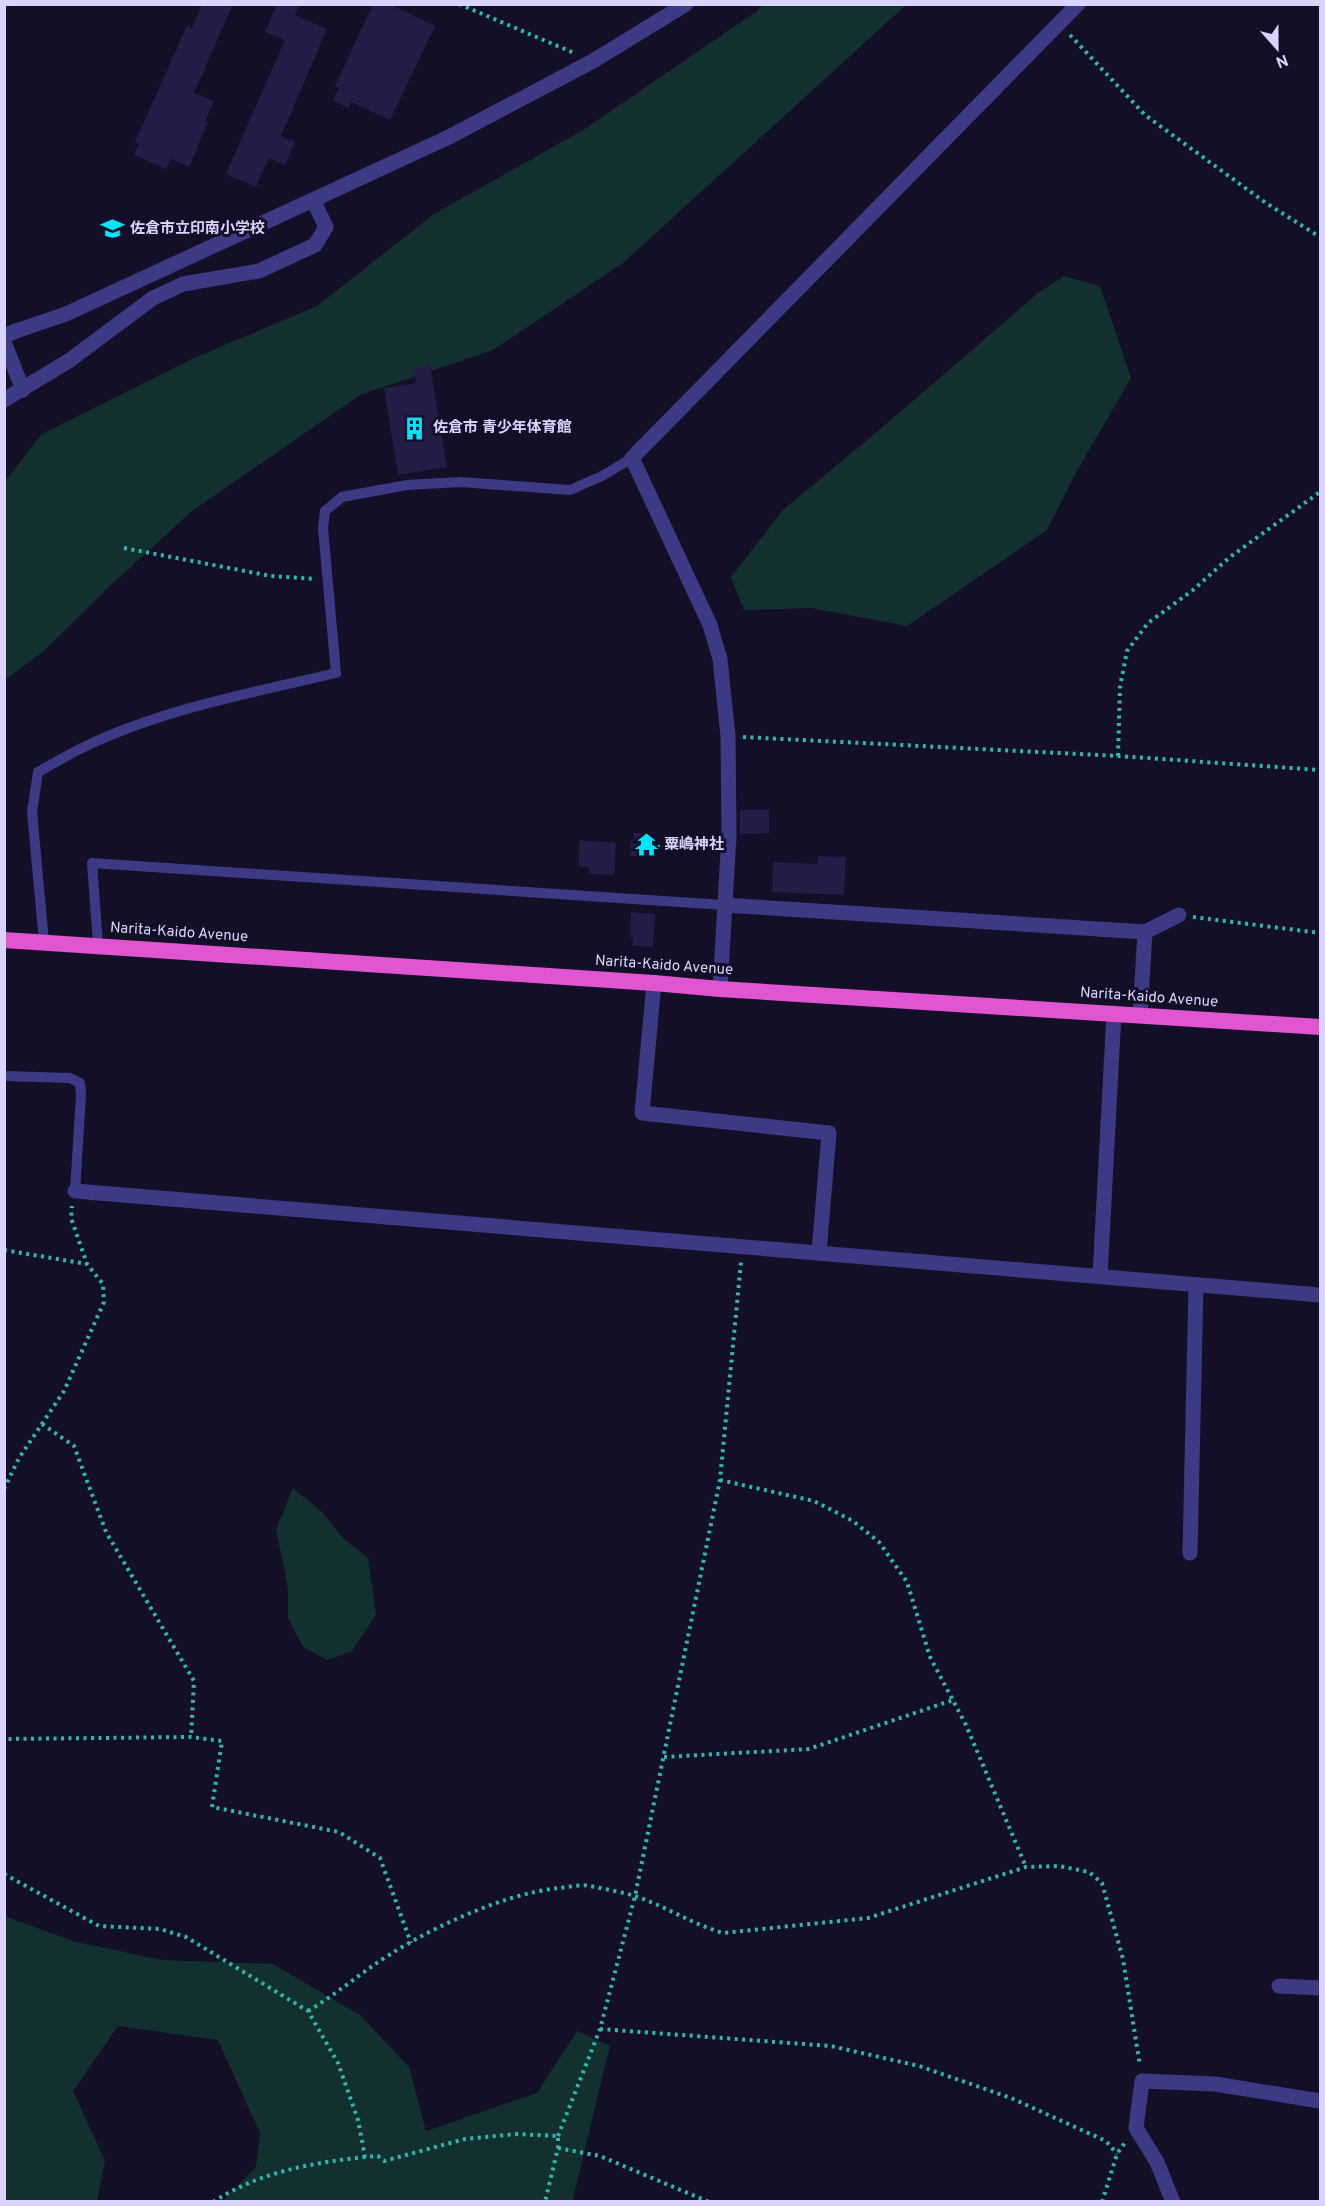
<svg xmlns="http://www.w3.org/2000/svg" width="1325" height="2206" viewBox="0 0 1325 2206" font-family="Overpass,'Noto Sans JP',sans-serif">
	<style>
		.green { fill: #12302f }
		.building { fill: #241b47 }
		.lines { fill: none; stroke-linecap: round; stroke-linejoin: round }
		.path { stroke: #2fb8b0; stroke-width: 4; stroke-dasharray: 3 4.5; stroke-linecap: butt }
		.service { stroke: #3d3a85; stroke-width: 10 }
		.minor { stroke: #3d3a85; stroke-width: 15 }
		.tertiary { stroke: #3d3a85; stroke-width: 15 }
		.trunk { stroke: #e055d1; stroke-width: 16 }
		.labels { text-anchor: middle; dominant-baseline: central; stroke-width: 6; stroke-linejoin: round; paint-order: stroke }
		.poi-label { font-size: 15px; font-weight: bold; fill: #d9d4ff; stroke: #130f26; text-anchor: start }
		.street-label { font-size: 15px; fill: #d9d4ff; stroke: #130f26 }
	</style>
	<rect width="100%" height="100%" fill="#130f26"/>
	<g class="green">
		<path d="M 762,5 L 906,5 L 623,263 L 493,350 L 360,395 L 192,511 L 112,584 L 44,651 L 5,680 L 5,481 L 42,434 L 192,359 L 317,306 L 434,214 L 583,130 L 757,11 Z"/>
		<path d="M 1064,276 L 1100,286 L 1131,378 L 1078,469 L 1047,530 L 907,626 L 811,608 L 744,610 L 731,577 L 783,510 L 885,425 L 1038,293 Z"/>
		<path d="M 293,1488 L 322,1512 L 344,1539 L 368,1558 L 376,1615 L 352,1651 L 328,1660 L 303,1647 L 288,1618 L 288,1587 L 276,1530 Z"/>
		<path d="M 4,1916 L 76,1942 L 162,1960 L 273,1964 L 360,2015 L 409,2067 L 426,2131 L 537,2093 L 577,2031 L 610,2046 L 573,2198 L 575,2201 L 223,2201 L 256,2167 L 260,2133 L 218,2040 L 118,2026 L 73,2091 L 105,2161 L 97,2201 L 5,2201 Z"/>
	</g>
	<g class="building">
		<path d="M 202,4 L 233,4 L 194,93 L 214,101 L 205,121 L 208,122 L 189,167 L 171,159 L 166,169 L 134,155 L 139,144 L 135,142 L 187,26 L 192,28 Z"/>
		<path d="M 277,4 L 300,4 L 295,15 L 327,29 L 281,136 L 295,142 L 285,165 L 269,158 L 256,187 L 226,174 L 285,40 L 265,32 Z"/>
		<path d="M 373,4 L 389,4 L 435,26 L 390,120 L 351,102 L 348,108 L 333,100 L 339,88 L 335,86 Z"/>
		<path d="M 430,365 L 447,467 L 398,475 L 384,388 L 416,383 L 413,368 Z"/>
		<path d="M 769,809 L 769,833 L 740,834 L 740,810 Z"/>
		<path d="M 634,833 L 652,833 L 651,856 L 630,856 L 630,840 L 634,841 Z"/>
		<path d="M 580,840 L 616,843 L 614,875 L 589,874 L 589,867 L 578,866 Z"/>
		<path d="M 818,856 L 846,857 L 844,895 L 772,892 L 773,862 L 817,864 Z"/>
		<path d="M 631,912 L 655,914 L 653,947 L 632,946 L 633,937 L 630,937 Z"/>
	</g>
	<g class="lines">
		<g class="path">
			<path d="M 459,4 L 574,53"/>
			<path d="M 1070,35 L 1145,115 L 1266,203 L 1320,237"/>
			<path d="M 124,548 L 271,576 L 315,579"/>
			<path d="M 743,737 L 1118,756 L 1320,770"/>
			<path d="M 1118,756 L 1120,687 L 1127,651 L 1148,623 L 1193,590 L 1230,557 L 1320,492"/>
			<path d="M 657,847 L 712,849"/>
			<path d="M 1193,917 L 1320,933"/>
			<path d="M 4,1250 L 87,1264"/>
			<path d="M 42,1424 L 74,1446 L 106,1532 L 194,1681 L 191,1737"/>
			<path d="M 720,1480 L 814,1501 L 853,1521 L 879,1542 L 907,1582 L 930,1657 L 966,1725 L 1026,1867"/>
			<path d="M 4,1489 L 19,1458 L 64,1391 L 104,1302 L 103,1284 L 87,1264 L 71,1218 L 72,1206"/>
			<path d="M 4,1742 L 4,1739 L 191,1737 L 222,1741 L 212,1807 L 339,1832 L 380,1858 L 411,1943"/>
			<path d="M 664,1757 L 809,1749 L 953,1700"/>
			<path d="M 4,1874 L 99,1926 L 160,1929 L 186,1937 L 308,2011 L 338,2063 L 358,2120 L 365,2157 L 378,2156 L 384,2161 L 465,2139 L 517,2134 L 558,2136 L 558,2148 L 545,2202"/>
			<path d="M 308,2011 C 330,1998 350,1982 371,1967 C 419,1933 500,1894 559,1888 C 569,1887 580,1884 590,1886 C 605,1889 621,1892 635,1896 C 665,1906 692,1924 723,1933 L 868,1918 L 1026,1867 L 1059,1866 L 1089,1872 L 1102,1883 L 1123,1959 L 1140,2066"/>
			<path d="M 600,2029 L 831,2046 L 919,2066 L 1011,2098 L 1106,2141 L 1117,2154"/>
			<path d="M 558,2136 L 600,2029 L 635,1896 L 720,1480 L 741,1262"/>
			<path d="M 558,2148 L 600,2156 L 709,2202"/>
			<path d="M 213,2202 C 259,2172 311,2163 365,2157"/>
			<path d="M 1102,2202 L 1117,2154 L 1126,2141"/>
		</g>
		<g class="service">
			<path d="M 44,942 L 32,812 L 38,772 C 53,764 67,755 82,748 C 162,709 251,693 336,673 L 323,528 L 325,511 L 342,497 L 407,485 L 460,482 L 570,490 L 602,476 L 632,458"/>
			<path d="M 98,945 L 92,863 L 724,905"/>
			<path d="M 4,1076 L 70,1078 L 80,1083 L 81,1095 L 75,1191"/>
		</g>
		<g class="minor">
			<path d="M 16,331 L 66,314 L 449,137 L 593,61 L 686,4"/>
			<path d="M 4,342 L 23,390"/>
			<path d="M 4,400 L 70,360 L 153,298 L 183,284 L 259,271 L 315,245 L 326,227 L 313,200"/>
			<path d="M 724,905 L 1145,932"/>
			<path d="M 654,983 L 642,1113 L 829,1133 L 819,1253"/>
			<path d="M 720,989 L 729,835 L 728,736 L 720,659 L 710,625 L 632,458 L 1078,4"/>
			<path d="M 1140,1015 L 1145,932 L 1179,915"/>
			<path d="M 75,1191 L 1320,1295"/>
			<path d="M 1100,1276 L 1114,1013"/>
			<path d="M 1190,1553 L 1196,1285"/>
			<path d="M 1173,2202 L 1157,2162 L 1136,2128 L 1142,2081 L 1215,2084 L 1320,2101"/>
		</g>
		<g class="tertiary">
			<path d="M 4,336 L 16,331"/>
			<path d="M 1279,1986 L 1320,1988"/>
		</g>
		<path class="trunk" d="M 4,940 L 654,983 L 720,989 L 1320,1027"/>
	</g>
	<defs>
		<symbol id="school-bare" viewBox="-9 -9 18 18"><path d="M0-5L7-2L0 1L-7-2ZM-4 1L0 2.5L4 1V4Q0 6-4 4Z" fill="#00e5ff" stroke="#130f26" stroke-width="2.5" paint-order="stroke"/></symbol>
		<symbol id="building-bare" viewBox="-9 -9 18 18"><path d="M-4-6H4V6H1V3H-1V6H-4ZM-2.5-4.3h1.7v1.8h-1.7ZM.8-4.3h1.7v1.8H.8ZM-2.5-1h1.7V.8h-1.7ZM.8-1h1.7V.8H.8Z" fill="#00e5ff" stroke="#130f26" stroke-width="2.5" paint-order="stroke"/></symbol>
		<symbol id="temple-bare" viewBox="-9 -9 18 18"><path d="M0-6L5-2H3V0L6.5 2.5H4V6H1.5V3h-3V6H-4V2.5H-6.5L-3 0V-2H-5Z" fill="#00e5ff" stroke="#130f26" stroke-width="2.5" paint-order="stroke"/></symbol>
	</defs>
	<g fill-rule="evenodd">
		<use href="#school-bare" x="96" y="212" width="33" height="33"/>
		<use href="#building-bare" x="398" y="412" width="33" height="33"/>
		<use href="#temple-bare" x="630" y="828" width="33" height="33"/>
	</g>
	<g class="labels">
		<g class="poi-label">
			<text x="130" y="229">佐倉市立印南小学校</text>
			<text x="433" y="428">佐倉市 青少年体育館</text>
			<text x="664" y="845">粟嶋神社</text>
		</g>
		<g class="street-label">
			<text transform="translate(179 933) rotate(4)">Narita-Kaido Avenue</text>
			<text transform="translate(664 966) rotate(4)">Narita-Kaido Avenue</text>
			<text transform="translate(1149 998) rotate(4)">Narita-Kaido Avenue</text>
		</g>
	</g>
	<rect width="1325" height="2206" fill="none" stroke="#d9d4ff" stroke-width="12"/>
	<g transform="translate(1277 48) rotate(159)" stroke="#130f26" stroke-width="4.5" paint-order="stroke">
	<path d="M0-4.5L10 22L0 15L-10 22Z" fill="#d9d4ff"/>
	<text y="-9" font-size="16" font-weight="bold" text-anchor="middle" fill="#d9d4ff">N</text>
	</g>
</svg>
